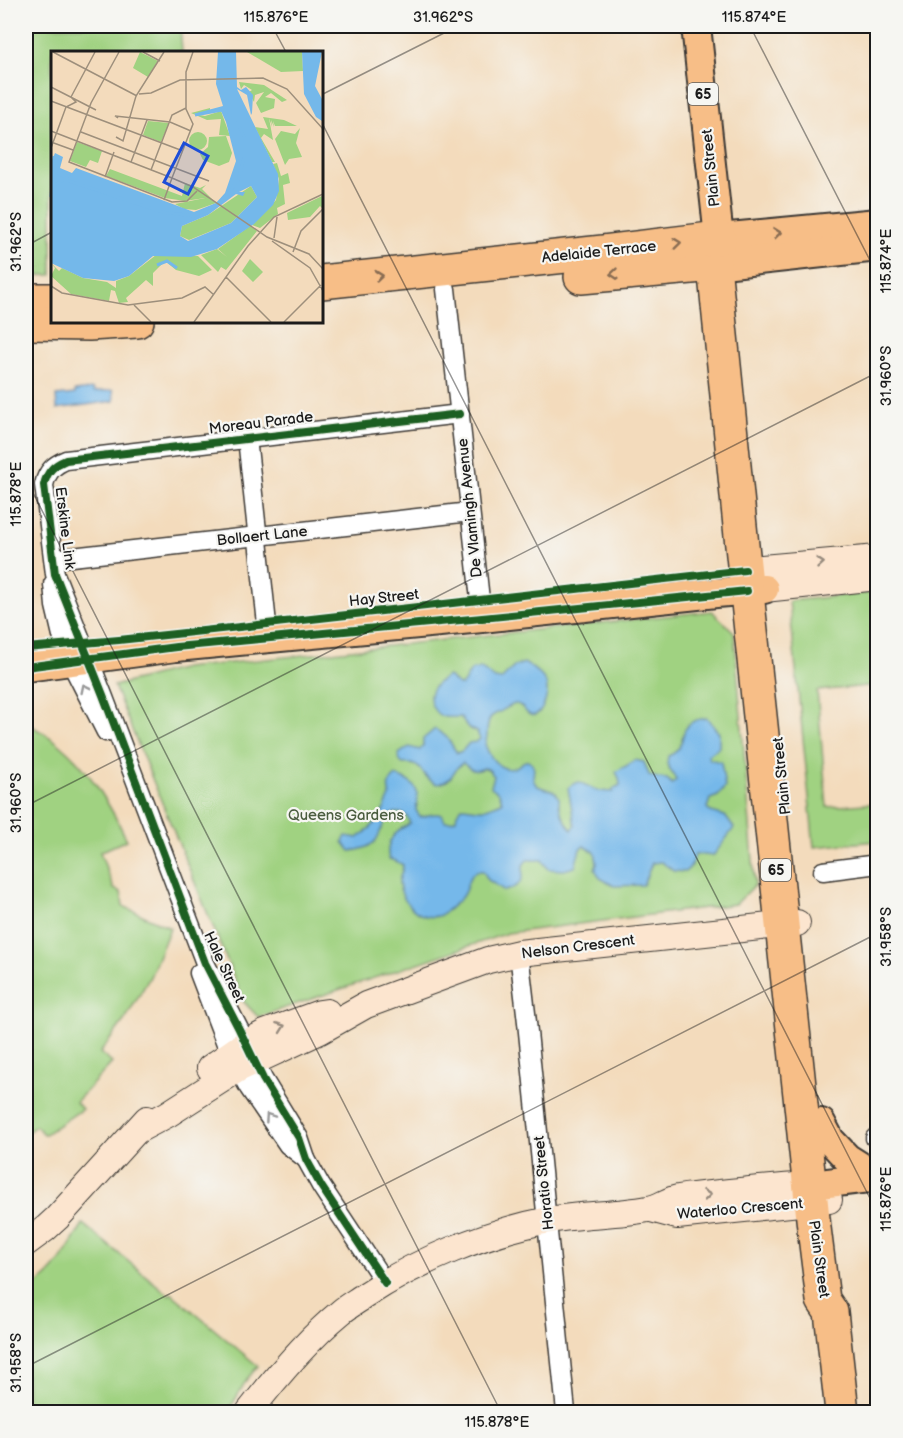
<svg xmlns="http://www.w3.org/2000/svg" width="903" height="1438" viewBox="0 0 903 1438" font-family="'Balsamiq Sans',sans-serif">
	<style>
		.green { fill: #a0d281; stroke: #5e774e; stroke-width: 1.5 }
		.water { fill: #74b8ea; stroke: #486a83; stroke-width: 1.5 }
		.lines { fill: none; stroke-linecap: round; stroke-linejoin: round }
		.street-casing { stroke: #3c3934; stroke-width: 21 }
		.secondary-casing { stroke: #3c3934; stroke-width: 28 }
		.primary-casing { stroke: #3c3934; stroke-width: 32 }
		.highway-casing { stroke: #3c3934; stroke-width: 36 }
		.street { stroke: #fff; stroke-width: 18 }
		.secondary { stroke: #fce5cf; stroke-width: 26 }
		.primary { stroke: #f7be87; stroke-width: 28 }
		.highway { stroke: #f7be87; stroke-width: 33 }
		.cycleway-casing { stroke: #f6f6f2; stroke-width: 11 }
		.cycleway { stroke: #1b5e20; stroke-width: 8 }
		.oneway { stroke: #8a6d52 }
		.oneway2 { stroke: #978b7e }
		.oneway3 { stroke: #999 }
		.ticks { fill: none; stroke: #1c1c1c; stroke-width: 1.5; stroke-opacity: 0.45 }
		.labels { text-anchor: middle; dominant-baseline: central; stroke-width: 4.5; stroke-linejoin: round; paint-order: stroke }
		.shield { fill: #f6f6f2; stroke: #5d5d5c; stroke-width: 1.5 }
		.shield-label { font-size: 14px; font-weight: bold; fill: #1c1c1c }
		.street-label { font-size: 15px; fill: #1c1c1c; stroke: #f6f6f2 }
		.park-label { font-size: 15px; fill: #4a5c3f; stroke: #f6f6f2 }
		.inset-river { fill: none; stroke: #74b8ea; stroke-width: 3 }
		.inset-road { fill: none; stroke: #9d8f7c; stroke-width: 1.5 }
		.view { fill: #1d4ed8; fill-opacity: 0.15; stroke: #1d4ed8; stroke-width: 3 }
		.inset-edge { fill: none; stroke: #1c1c1c; stroke-width: 3 }
		.neatline { fill: none; stroke: #1c1c1c; stroke-width: 2 }
		.ticks-label { font-size: 15px; text-anchor: middle; fill: #1c1c1c }
	</style>
	<rect width="100%" height="100%" fill="#f6f6f2"/>
	<filter id="ink" filterUnits="userSpaceOnUse"><feTurbulence type="fractalNoise" baseFrequency=".0167" numOctaves="2"/><feDisplacementMap in="SourceGraphic" scale="12" xChannelSelector="R" yChannelSelector="G"/><feConvolveMatrix kernelMatrix="1 2 1 2 8 2 1 2 1" color-interpolation-filters="sRGB"/></filter>
	<filter id="wash" filterUnits="userSpaceOnUse"><feTurbulence type="fractalNoise" baseFrequency=".008" numOctaves="4" result="noise"/><feDisplacementMap in="SourceGraphic" scale="24" xChannelSelector="R" yChannelSelector="G"/><feGaussianBlur stdDeviation="1.35" result="paint"/><feColorMatrix in="noise" values="0 0 0 0 0 0 0 0 0 0 0 0 0 0 0 0 0 1.4 0 .05"/><feComposite in="paint" operator="in"/></filter>
	<g filter="url(#wash)">
		<rect width="100%" height="100%" fill="#f3dbbc"/>
		<g class="green">
			<path d="M 26,26 L 180,26 L 182,52 L 52,52 L 52,275 L 26,276 Z"/>
			<path d="M 877,592 L 877,685 L 817,691 L 827,807 L 877,803 L 877,841 L 814,847 L 789,601 Z"/>
			<path d="M 712,611 L 734,632 L 755,885 L 736,904 L 508,933 L 258,1017 L 244,1002 L 114,686 L 184,668 Z"/>
			<path d="M 27,723 C 38,730 50,736 59,744 C 90,769 110,805 127,840 L 100,852 L 114,889 L 121,892 L 123,906 L 170,928 L 150,977 L 126,1018 L 100,1053 L 112,1063 L 76,1102 L 82,1109 L 44,1135 L 36,1126 L 26,1133 L 26,726 Z"/>
			<path d="M 83,1224 L 169,1295 L 171,1293 L 258,1366 L 247,1379 L 228,1412 L 26,1412 L 26,1290 C 53,1279 68,1248 83,1224 Z"/>
		</g>
		<g class="water">
			<path d="M 93,389 L 94,392 L 113,390 L 114,401 L 57,409 L 56,396 L 75,394 L 75,391 Z"/>
			<path d="M 524,663 C 531,667 541,674 545,681 C 550,690 545,711 535,715 C 526,718 524,704 516,704 C 512,704 507,708 503,710 C 500,712 494,714 491,717 C 485,724 489,736 485,744 C 489,756 499,772 514,768 C 519,767 522,761 526,761 C 527,760 528,761 530,762 C 538,768 530,776 535,783 C 540,791 554,787 558,796 C 561,802 558,799 559,805 C 561,813 566,823 572,830 L 575,826 L 568,788 L 573,784 L 579,782 L 598,791 L 613,792 L 613,789 L 620,785 L 619,778 L 616,772 C 621,768 630,765 634,760 L 644,762 L 649,775 L 657,778 L 667,779 L 672,784 L 676,780 L 667,764 L 668,756 C 688,749 677,731 692,722 C 696,719 702,719 707,718 L 719,733 L 719,747 L 716,750 L 708,755 L 709,759 L 721,762 L 725,787 L 718,796 L 710,799 L 707,808 L 711,812 L 725,816 L 734,828 L 713,856 L 695,854 L 692,865 L 685,872 L 674,871 L 661,862 L 652,863 L 643,885 L 614,886 L 600,878 L 595,869 L 597,863 L 595,852 L 584,846 L 580,849 L 575,867 L 564,870 L 548,869 L 542,860 L 527,860 L 523,865 C 524,881 521,886 505,891 L 488,880 L 483,871 L 476,871 C 474,873 471,875 470,878 C 466,885 467,892 460,899 C 456,903 443,915 438,916 C 418,921 401,901 399,883 C 399,877 403,871 403,865 L 396,861 L 389,859 C 386,848 389,839 398,831 C 402,827 406,827 410,823 C 408,818 406,814 400,813 C 384,811 383,830 376,840 C 371,847 359,850 350,851 L 343,842 L 346,836 L 358,838 C 376,825 381,817 390,796 C 387,786 388,783 396,776 C 417,783 420,790 416,810 L 420,817 C 428,816 433,812 442,815 L 445,821 L 451,821 L 456,819 L 457,813 L 462,807 C 469,807 476,810 483,809 C 484,809 500,803 502,802 C 501,794 497,791 491,787 L 494,776 L 488,769 L 484,768 C 474,773 471,770 463,763 C 451,769 456,781 437,784 C 419,777 425,762 403,764 C 399,762 399,759 399,754 L 409,747 L 420,750 L 423,746 L 423,739 L 435,729 L 447,737 L 457,753 L 462,751 L 469,743 L 476,742 L 480,739 L 477,732 C 468,728 465,726 461,717 C 453,717 444,719 438,714 C 432,709 428,698 431,692 C 433,686 443,678 448,676 L 458,685 L 462,685 C 467,680 467,673 473,669 L 476,670 L 480,668 L 495,679 L 501,680 L 515,666 Z"/>
		</g>
	</g>
	<g filter="url(#ink)">
		<g class="lines">
			<defs>
				<g id="street">
					<path d="M 446,289 L 482,618"/>
					<path d="M 247,438 L 267,624"/>
					<path d="M 54,559 L 470,512"/>
					<path d="M 53,584 L 55,606 L 64,644 L 70,661 L 106,732"/>
					<path d="M 823,871 L 878,864"/>
					<path d="M 519,953 L 527,1022 L 566,1412"/>
					<path d="M 199,973 L 230,1054 L 249,1088 L 288,1145 L 306,1159"/>
					<path d="M 875,1138 L 878,1136"/>
					<path d="M 385,1283 L 321,1186 L 306,1159 L 299,1138 L 263,1079 L 239,1029 L 205,963 L 103,695 L 55,574 L 44,485 C 47,471 54,465 66,460 L 460,414"/>
				</g>
				<g id="secondary">
					<path d="M 762,568 L 878,558"/>
					<path d="M 764,589 L 878,577"/>
					<path d="M 210,1068 L 246,1043 L 265,1033 L 320,1013 L 327,1012"/>
					<path d="M 136,1131 L 168,1114 L 238,1069 L 320,1031 L 366,1005 L 488,960 L 519,953 L 797,923"/>
					<path d="M 651,1209 L 677,1216 L 829,1200"/>
					<path d="M 26,1243 L 45,1229 L 57,1218 L 147,1119"/>
					<path d="M 249,1412 C 276,1377 307,1340 341,1312 C 348,1306 357,1301 364,1296 C 417,1261 486,1232 549,1220 C 582,1214 615,1215 648,1209 C 659,1208 667,1200 678,1198 C 728,1191 778,1188 828,1183"/>
				</g>
				<g id="primary">
					<path d="M 696,26 L 719,238 L 878,223"/>
					<path d="M 714,265 L 878,247"/>
					<path d="M 26,667 L 176,647 L 482,618 L 716,593 L 764,589"/>
					<path d="M 821,1123 L 830,1140 L 847,1158 L 877,1177"/>
					<path d="M 828,1183 L 878,1177"/>
				</g>
				<g id="highway">
					<path d="M 719,238 L 714,265 L 741,536 L 814,1228 L 823,1300 L 831,1312 L 842,1412"/>
					<path d="M 581,277 L 714,265"/>
					<path d="M 321,282 L 603,252 L 719,238"/>
					<path d="M 26,300 L 52,300"/>
					<path d="M 26,323 L 89,324 L 137,321"/>
				</g>
			</defs>
			<use href="#street" class="street-casing"/>
			<use href="#secondary" class="secondary-casing"/>
			<use href="#primary" class="primary-casing"/>
			<use href="#highway" class="highway-casing"/>
			<use href="#street" class="street"/>
			<use href="#secondary" class="secondary"/>
			<use href="#primary" class="primary"/>
			<use href="#highway" class="highway"/>
			<defs>
				<g id="cycleway">
					<path d="M 26,648 L 119,640 L 267,624 L 745,570"/>
					<path d="M 26,667 L 176,647 L 482,618 L 747,591"/>
					<path d="M 385,1283 L 321,1186 L 306,1159 L 299,1138 L 263,1079 L 239,1029 L 205,963 L 103,695 L 55,574 L 44,485 C 47,471 54,465 66,460 L 460,414"/>
				</g>
			</defs>
			<use href="#cycleway" class="cycleway-casing"/>
			<use href="#cycleway" class="cycleway"/>
		</g>
		<defs><path id="oneway-chevron" d="M-2-3.5L2.5 0L-2 3.5" fill="none" stroke-width="1.6" stroke-linecap="round" stroke-linejoin="round" transform="scale(1.5)"/></defs>
		<g class="oneway">
			<use href="#oneway-chevron" transform="translate(777 233) rotate(-6)"/>
			<use href="#oneway-chevron" transform="translate(677 243) rotate(-7)"/>
			<use href="#oneway-chevron" transform="translate(614 274) rotate(175)"/>
			<use href="#oneway-chevron" transform="translate(379 276) rotate(-6)"/>
		</g>
		<g class="oneway2">
			<use href="#oneway-chevron" transform="translate(820 563) rotate(-5)"/>
			<use href="#oneway-chevron" transform="translate(281 1027) rotate(-20)"/>
			<use href="#oneway-chevron" transform="translate(707 1195) rotate(-6)"/>
		</g>
		<g class="oneway3">
			<use href="#oneway-chevron" transform="translate(85 688) rotate(-116)"/>
			<use href="#oneway-chevron" transform="translate(269 1117) rotate(-124)"/>
		</g>
	</g>
	<path class="ticks" d="M 272,26 L 286,52M 750,26 L 878,276M 321,95 L 458,26M 321,121 L 878,1214M 26,246 L 52,232M 26,479 L 501,1412M 26,806 L 878,372M 26,1367 L 878,933"/>
	<g class="labels">
		<g class="shield">
			<rect x="688" y="83" width="30" height="22" rx="4.5"/>
			<rect x="761" y="859" width="30" height="22" rx="4.5"/>
		</g>
		<g class="shield-label">
			<text x="703" y="94">65</text>
			<text x="776" y="870">65</text>
		</g>
		<g class="street-label">
			<text transform="translate(711 168) rotate(-96)">Plain Street</text>
			<text transform="translate(599 252) rotate(-6)">Adelaide Terrace</text>
			<text transform="translate(261 423) rotate(-7)">Moreau Parade</text>
			<text transform="translate(470 508) rotate(-96)">De Vlamingh Avenue</text>
			<text transform="translate(65 528) rotate(83)">Erskine Link</text>
			<text transform="translate(262 536) rotate(-6)">Bollaert Lane</text>
			<text transform="translate(384 598) rotate(-6)">Hay Street</text>
			<text transform="translate(782 776) rotate(-96)">Plain Street</text>
			<text transform="translate(578 947) rotate(-7)">Nelson Crescent</text>
			<text transform="translate(224 967) rotate(65)">Hale Street</text>
			<text transform="translate(544 1183) rotate(-96)">Horatio Street</text>
			<text transform="translate(740 1209) rotate(-5)">Waterloo Crescent</text>
			<text transform="translate(819 1259) rotate(82)">Plain Street</text>
		</g>
		<g class="park-label">
			<text x="346" y="815">Queens Gardens</text>
		</g>
	</g>
	<g transform="translate(51 51)">
		<rect width="272" height="272" fill="#f3dbbc"/>
		<path d="M 89,1 L 107,10 L 97,26 L 82,17 ZM 196,1 L 251,1 L 252,20 L 230,21 ZM 188,31 L 213,34 L 236,49 L 231,51 L 220,42 L 214,46 L 224,48 L 223,57 L 210,62 L 205,52 L 213,41 L 204,44 L 203,51 L 198,41 L 201,39 L 193,34 L 190,38 ZM 159,57 L 159,60 L 143,63 L 154,65 L 170,60 L 179,85 L 168,84 L 170,68 L 156,69 L 140,62 ZM 212,66 L 233,69 L 246,75 L 224,75 L 222,70 L 223,76 L 220,69 L 221,76 L 218,67 L 222,89 L 213,83 L 210,87 L 224,111 L 221,111 L 204,76 L 217,78 ZM 97,70 L 118,72 L 110,91 L 92,84 ZM 249,77 L 245,92 L 251,106 L 238,108 L 234,114 L 224,88 L 230,80 L 244,83 ZM138 90a9 9 0 1 1 18 0a9 9 0 1 1-18 0ZM 175,85 L 181,102 L 178,111 L 168,115 L 152,109 L 149,103 L 157,96 L 158,86 ZM 26,91 L 51,100 L 47,112 L 39,109 L 35,116 L 19,110 ZM 226,112 L 230,125 L 237,122 L 239,132 L 232,134 L 234,153 L 226,157 L 227,163 L 209,177 L 201,174 L 225,149 L 228,128 L 222,113 ZM 59,118 L 131,145 L 134,132 L 149,137 L 155,134 L 151,138 L 165,152 L 145,159 L 133,158 L 124,153 L 154,147 L 134,150 L 114,147 L 55,125 ZM 200,135 L 206,146 L 180,172 L 138,189 L 129,185 L 131,175 L 157,164 ZM 271,145 L 271,157 L 269,155 L 259,166 L 237,169 L 236,162 ZM 199,175 L 206,180 L 175,219 L 170,216 L 167,221 L 150,204 L 166,198 L 176,206 L 167,198 ZM 105,204 L 147,205 L 161,219 L 148,225 L 125,219 L 114,210 L 102,222 L 102,235 L 95,229 L 75,247 L 77,251 L 68,252 L 64,240 L 60,239 L 58,250 L 20,243 L 0,225 L 4,217 L 0,212 L 8,220 L 11,217 L 32,227 L 56,231 L 65,237 L 65,230 L 78,225 ZM 199,208 L 212,221 L 202,231 L 191,220 Z" fill="#a0d281"/>
		<path d="M 167,1 L 185,1 L 186,36 L 190,39 L 195,36 L 202,44 L 201,62 L 200,64 L 196,44 L 186,38 L 227,123 L 228,140 L 222,154 L 203,173 L 166,198 L 140,206 L 102,205 L 78,225 L 63,230 L 32,227 L 0,212 L 0,112 L 4,102 L 12,106 L 9,117 L 21,122 L 25,117 L 143,161 L 165,152 L 174,142 L 185,110 L 175,71 L 170,60 L 142,63 L 172,55 L 165,33 ZM 200,135 L 206,146 L 180,172 L 137,190 L 129,185 L 131,175 L 157,164 L 185,143 L 192,145 L 194,141 L 188,141 ZM 251,1 L 271,1 L 264,35 L 271,48 L 271,70 L 265,66 L 253,43 Z" fill="#74b8ea" fill-rule="evenodd"/>
		<path class="inset-river" d="M 144,64 L 171,59 L 188,75 L 193,86 L 193,107 L 187,130 L 169,152M 3,105 L 1,120 L 6,126 L 111,161 L 143,165 L 165,154M 0,137 L 19,124M 0,146 L 2,123M 106,214 L 116,210 L 126,217"/>
		<path class="inset-road" d="M 2,1 L 86,45M 68,1 L 40,52 L 18,111 L 121,151 L 136,150 L 146,140M 92,1 L 109,10M 0,36 L 45,59M 88,43 L 100,42 L 129,29 L 212,27 L 236,38 L 272,78M 0,50 L 132,100M 67,67 L 64,65 L 119,71 L 140,80M 0,80 L 121,127 L 113,149M 30,81 L 158,130M 65,86 L 72,90 L 85,45 L 113,1M 0,91 L 22,99M 0,97 L 15,56 L 25,51 L 20,46 L 44,1M 80,111 L 96,69M 100,119 L 121,64 L 135,57M 54,126 L 63,101M 121,127 L 142,136 L 216,186 L 258,203 L 272,218M 121,127 L 142,73 L 135,58 L 135,21 L 142,1M 223,187 L 226,166M 221,190 L 259,217 L 272,240M 242,201 L 250,180 L 272,158M 175,226 L 220,271M 0,235 L 11,242 L 77,254 L 131,247 L 154,236 L 163,244M 83,254 L 100,271M 143,271 L 197,195 L 223,166 L 272,143M 233,271 L 270,234"/>
		<path class="view" d="M 133,92 L 157,105 L 137,143 L 113,131 Z"/>
		<rect width="272" height="272" class="inset-edge"/>
	</g>
	<rect width="903" height="1438" fill="none" stroke="#f6f6f2" stroke-width="66"/>
	<rect x="33" y="33" width="837" height="1372" class="neatline"/>
	<g class="ticks-label">
		<text x="276" y="22">115.876°E</text>
		<text x="443" y="22">31.962°S</text>
		<text x="754" y="22">115.874°E</text>
		<text transform="translate(16 242) rotate(-90)" y="5">31.962°S</text>
		<text transform="translate(886 261) rotate(-90)" y="5">115.874°E</text>
		<text transform="translate(886 376) rotate(-90)" y="5">31.960°S</text>
		<text transform="translate(16 494) rotate(-90)" y="5">115.878°E</text>
		<text transform="translate(16 803) rotate(-90)" y="5">31.960°S</text>
		<text transform="translate(886 937) rotate(-90)" y="5">31.958°S</text>
		<text transform="translate(886 1199) rotate(-90)" y="5">115.876°E</text>
		<text transform="translate(16 1363) rotate(-90)" y="5">31.958°S</text>
		<text x="497" y="1427">115.878°E</text>
	</g>
</svg>
